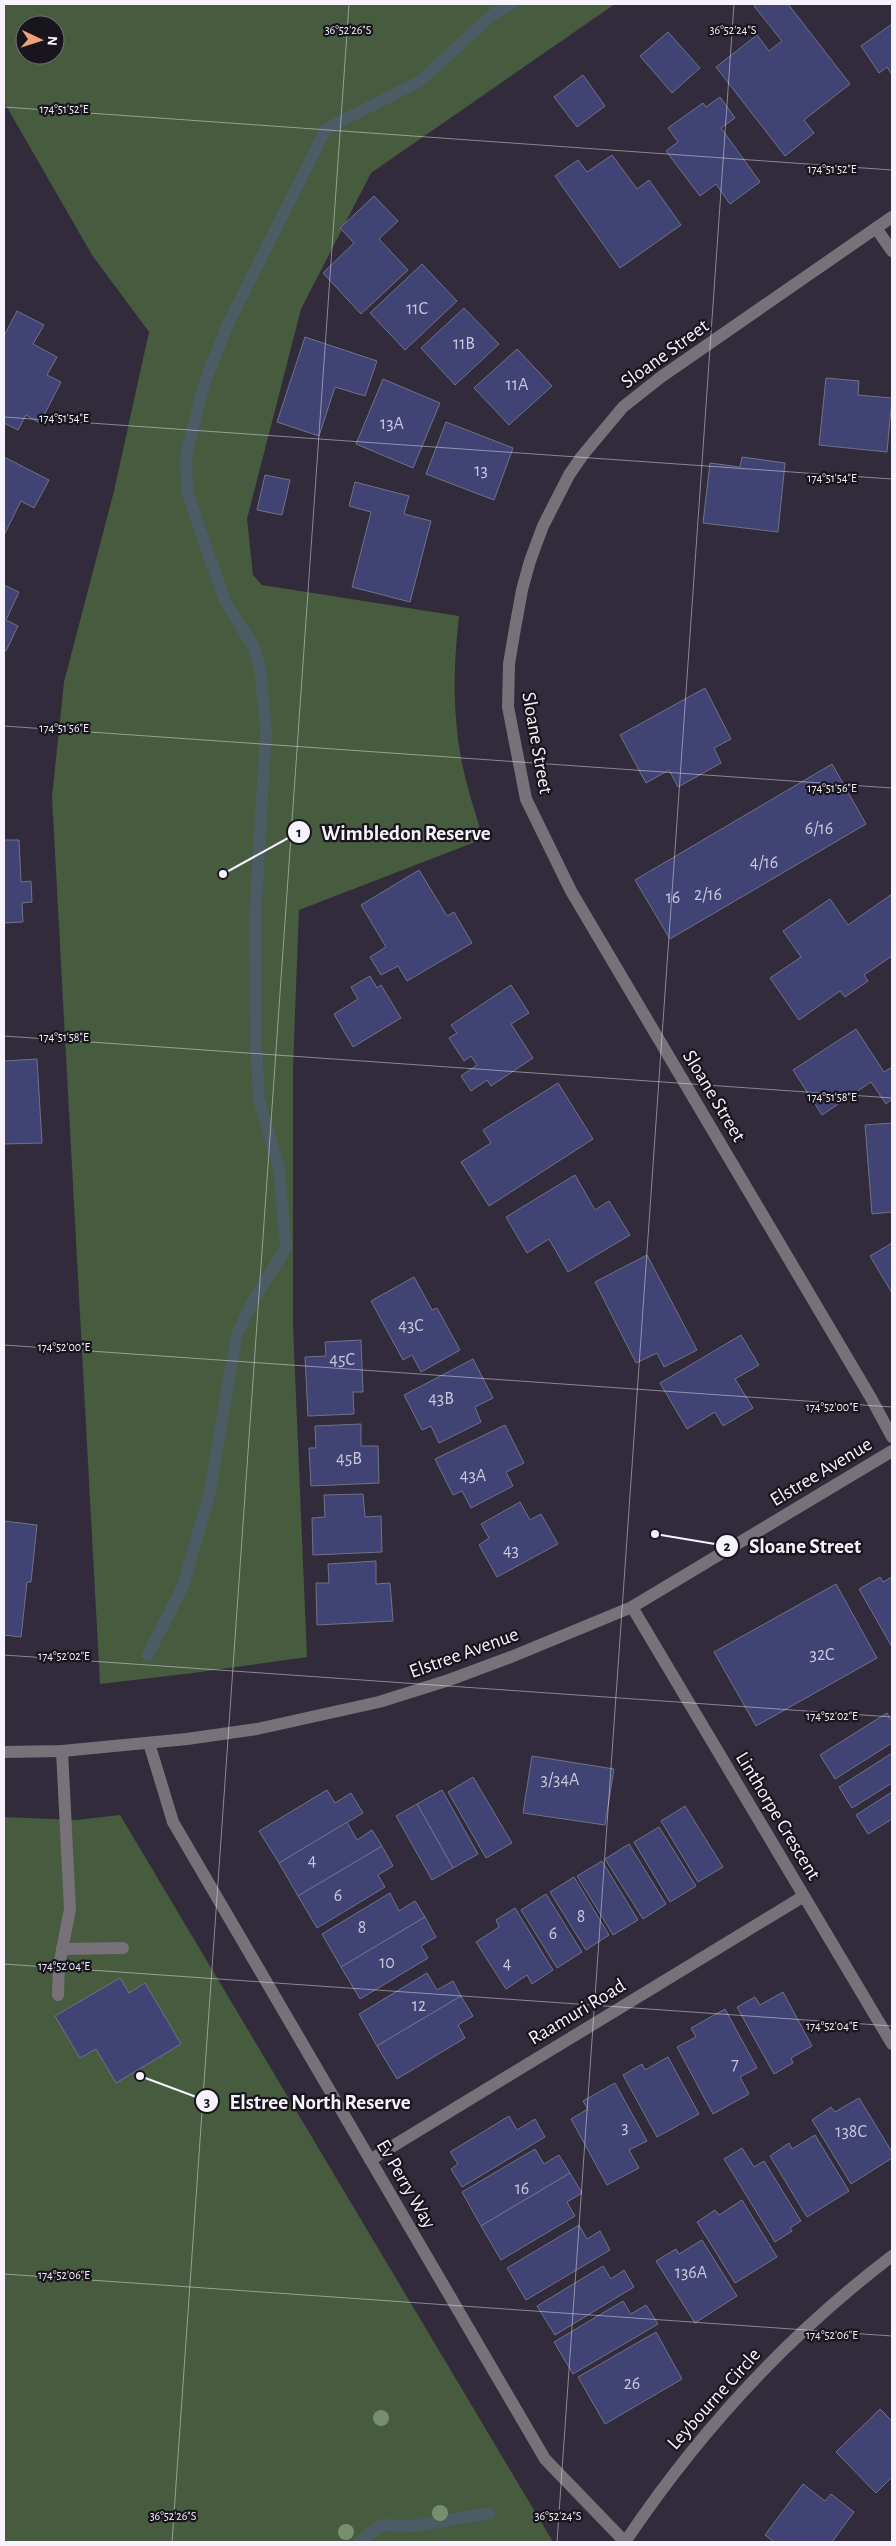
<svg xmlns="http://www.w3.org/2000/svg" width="896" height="2546" viewBox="0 0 896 2546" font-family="'Alegreya Sans',sans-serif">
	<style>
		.green { fill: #475b3e; fill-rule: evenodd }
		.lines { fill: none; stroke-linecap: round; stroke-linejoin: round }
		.stream { stroke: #4c5c64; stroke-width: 12 }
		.building { fill: #414374; stroke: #707286 }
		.service { stroke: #77717a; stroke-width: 12 }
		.minor { stroke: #77717a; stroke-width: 12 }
		.tertiary { stroke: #77717a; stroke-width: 12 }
		.tree { fill: #768f6d }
		.ticks { fill: none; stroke: #f7f3fe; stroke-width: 1; stroke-opacity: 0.45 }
		.labels { text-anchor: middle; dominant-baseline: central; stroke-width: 4.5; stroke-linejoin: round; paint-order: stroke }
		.number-label { font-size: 18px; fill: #cac7dc }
		.street-label { font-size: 20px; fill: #f7f3fe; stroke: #18151d }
		.ticks-label { font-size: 12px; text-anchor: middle; fill: #f7f3fe; stroke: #18151d; stroke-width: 4.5; stroke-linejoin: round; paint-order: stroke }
		.leader { fill: none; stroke: #f7f3fe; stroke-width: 2 }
		.callout-dot { fill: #f7f3fe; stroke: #18151d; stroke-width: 2 }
		.mark-label { font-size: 15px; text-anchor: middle; font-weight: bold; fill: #111 }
		.callout-label { font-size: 21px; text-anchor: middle; font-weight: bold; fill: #f7f3fe; stroke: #18151d; stroke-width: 4.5; stroke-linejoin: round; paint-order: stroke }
	</style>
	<rect width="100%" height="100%" fill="#322b3b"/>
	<g class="green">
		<path d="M 4,4 L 615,4 L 371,173 L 301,309 L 247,519 L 253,575 L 262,585 L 459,616 C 453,668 452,720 464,772 C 469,795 477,817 483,839 L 299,910 L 293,1067 L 293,1326 L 307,1657 L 193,1673 L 100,1684 L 52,797 L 64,682 L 114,491 L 149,332 L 92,255 L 4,102 ZM 25,25 L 55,25 L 55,55 L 25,55 Z"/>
		<path d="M 120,1815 L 553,2542 L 4,2542 L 4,1817 L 76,1820 Z"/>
	</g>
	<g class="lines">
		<g class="stream">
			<path d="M 148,1655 L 183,1586 L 209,1496 L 237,1334 L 254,1299 L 286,1248 L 279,1168 L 259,1100 L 256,1042 L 255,921 L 266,730 L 260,668 L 253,646 L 225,601 L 199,527 L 187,490 L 186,456 L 204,385 L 226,328 L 326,129 L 420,81 L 492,15 L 511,4"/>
			<path d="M 359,2542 L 381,2525 L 416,2526 L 489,2513"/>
		</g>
	</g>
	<g class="building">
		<path d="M 757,4 L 788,4 L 850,84 L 804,120 L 814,133 L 785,156 L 716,67 L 757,35 L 769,51 L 782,41 L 754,6 Z"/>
		<path d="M 892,24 L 892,75 L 887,67 L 879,73 L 861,46 Z"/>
		<path d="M 668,32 L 700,68 L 672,93 L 640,56 Z"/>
		<path d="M 583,75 L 605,106 L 577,127 L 554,97 Z"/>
		<path d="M 720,97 L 735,118 L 721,128 L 760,182 L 730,204 L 716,184 L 700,196 L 666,151 L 678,142 L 668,128 L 703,103 L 706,107 Z"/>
		<path d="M 612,155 L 637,189 L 649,180 L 681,225 L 620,268 L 555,176 L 578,160 L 587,172 Z"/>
		<path d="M 374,196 L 398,221 L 379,239 L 408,270 L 361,314 L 323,273 L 354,243 L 340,228 Z"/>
		<path d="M 422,264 L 457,301 L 405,350 L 370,313 Z"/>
		<path d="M 464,308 L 499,344 L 455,385 L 421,348 Z"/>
		<path d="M 17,311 L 44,325 L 33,344 L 57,357 L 47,375 L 61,382 L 40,423 L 26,415 L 18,430 L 4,423 L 4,336 Z"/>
		<path d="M 305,337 L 377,361 L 365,396 L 335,387 L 319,436 L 277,422 Z"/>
		<path d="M 517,349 L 552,386 L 509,425 L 474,388 Z"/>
		<path d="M 826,378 L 859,381 L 858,395 L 892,398 L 887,452 L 819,445 Z"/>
		<path d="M 383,379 L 440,403 L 413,468 L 356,444 Z"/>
		<path d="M 446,422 L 513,448 L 494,500 L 426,474 Z"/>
		<path d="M 4,457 L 49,480 L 34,508 L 21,501 L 4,535 Z"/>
		<path d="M 742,457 L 785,463 L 778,532 L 703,523 L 710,463 L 740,467 Z"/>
		<path d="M 265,475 L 290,480 L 282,515 L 257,510 Z"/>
		<path d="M 355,482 L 409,496 L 404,514 L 431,521 L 410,602 L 352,587 L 371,512 L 349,506 Z"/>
		<path d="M 4,585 L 19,592 L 6,620 L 18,626 L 6,651 L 4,650 Z"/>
		<path d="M 705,688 L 731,739 L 714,748 L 721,763 L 678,787 L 669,770 L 646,783 L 620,735 Z"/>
		<path d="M 832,764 L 866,824 L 670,939 L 635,880 Z"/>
		<path d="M 4,840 L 19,840 L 21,882 L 31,881 L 32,902 L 22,903 L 23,922 L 4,923 Z"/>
		<path d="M 419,870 L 447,916 L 454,912 L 472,943 L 407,981 L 398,966 L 381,975 L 370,957 L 386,947 L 361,905 Z"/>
		<path d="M 892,894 L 892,956 L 864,975 L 868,981 L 845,997 L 840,991 L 799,1020 L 770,978 L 801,957 L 783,931 L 830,899 L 848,925 Z"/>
		<path d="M 370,976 L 377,988 L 381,985 L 401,1018 L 353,1047 L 334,1014 L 358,999 L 351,987 Z"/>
		<path d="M 511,985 L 529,1013 L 511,1024 L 533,1058 L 491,1086 L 487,1080 L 471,1091 L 461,1076 L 477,1065 L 471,1056 L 464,1061 L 449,1038 L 457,1033 L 451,1025 Z"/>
		<path d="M 856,1029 L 884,1072 L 892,1067 L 892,1099 L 886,1104 L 871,1082 L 822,1115 L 793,1070 Z"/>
		<path d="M 37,1059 L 42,1143 L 4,1144 L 4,1061 Z"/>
		<path d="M 558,1083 L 593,1139 L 489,1206 L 461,1162 L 491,1143 L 483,1130 Z"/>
		<path d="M 892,1123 L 892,1212 L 872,1214 L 865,1125 Z"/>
		<path d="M 575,1175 L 595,1210 L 609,1201 L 630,1235 L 568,1272 L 549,1239 L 527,1253 L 506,1217 Z"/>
		<path d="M 892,1243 L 892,1293 L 870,1256 Z"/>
		<path d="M 647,1255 L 697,1350 L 664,1367 L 657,1353 L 636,1363 L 595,1282 Z"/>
		<path d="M 414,1277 L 432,1310 L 437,1308 L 460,1350 L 421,1372 L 412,1355 L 403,1360 L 371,1301 Z"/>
		<path d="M 741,1335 L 759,1365 L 735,1379 L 753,1408 L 723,1426 L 715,1412 L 687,1429 L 660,1383 Z"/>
		<path d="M 361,1340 L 363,1392 L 353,1392 L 354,1414 L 308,1416 L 305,1357 L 326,1356 L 325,1342 Z"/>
		<path d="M 473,1359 L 493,1398 L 475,1407 L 481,1422 L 439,1443 L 431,1426 L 422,1430 L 404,1395 Z"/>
		<path d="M 361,1424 L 361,1446 L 378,1446 L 379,1483 L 311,1486 L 309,1448 L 316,1448 L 315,1426 Z"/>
		<path d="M 505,1425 L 524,1463 L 506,1472 L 513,1486 L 471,1508 L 462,1491 L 453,1495 L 435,1459 Z"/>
		<path d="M 363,1494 L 365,1517 L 381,1516 L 382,1552 L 313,1555 L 312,1518 L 325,1517 L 324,1495 Z"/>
		<path d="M 520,1502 L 530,1520 L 541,1514 L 558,1544 L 497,1577 L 479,1545 L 489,1538 L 481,1524 Z"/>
		<path d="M 4,1521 L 37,1525 L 31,1582 L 27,1582 L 21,1637 L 4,1635 Z"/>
		<path d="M 376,1561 L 376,1584 L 390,1583 L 393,1621 L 317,1625 L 316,1583 L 329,1583 L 328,1564 Z"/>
		<path d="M 880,1577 L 883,1582 L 892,1577 L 892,1647 L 859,1589 Z"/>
		<path d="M 836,1584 L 877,1658 L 756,1726 L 714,1652 Z"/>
		<path d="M 887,1713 L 892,1722 L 892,1743 L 835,1779 L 820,1755 Z"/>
		<path d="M 892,1753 L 892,1783 L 852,1808 L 839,1787 Z"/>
		<path d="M 532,1756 L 614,1769 L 605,1825 L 523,1813 Z"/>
		<path d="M 473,1777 L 512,1843 L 486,1858 L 448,1792 Z"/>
		<path d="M 327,1790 L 335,1803 L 351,1793 L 363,1813 L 279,1863 L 259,1831 Z"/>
		<path d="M 442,1790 L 478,1854 L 453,1868 L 417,1804 Z"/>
		<path d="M 892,1792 L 892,1819 L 868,1834 L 856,1815 Z"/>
		<path d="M 417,1804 L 453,1868 L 432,1880 L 396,1816 Z"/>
		<path d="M 685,1806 L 723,1867 L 698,1882 L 661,1821 Z"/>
		<path d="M 347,1822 L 357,1840 L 372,1830 L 382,1846 L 298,1896 L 279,1863 Z"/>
		<path d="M 659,1827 L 696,1886 L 670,1902 L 634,1842 Z"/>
		<path d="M 629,1844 L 666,1904 L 643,1919 L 605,1859 Z"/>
		<path d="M 382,1846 L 393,1866 L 378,1875 L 385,1887 L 317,1928 L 298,1896 Z"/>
		<path d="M 602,1861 L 638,1920 L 613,1935 L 577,1876 Z"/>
		<path d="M 574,1877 L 609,1935 L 586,1950 L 550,1892 Z"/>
		<path d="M 390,1893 L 399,1911 L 415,1901 L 425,1917 L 341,1967 L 322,1934 Z"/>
		<path d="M 546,1894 L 582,1952 L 557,1968 L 521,1910 Z"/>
		<path d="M 515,1908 L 553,1970 L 532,1984 L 527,1975 L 506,1989 L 476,1942 L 499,1927 L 496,1920 Z"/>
		<path d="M 425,1917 L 436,1937 L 421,1946 L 428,1958 L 360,1999 L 341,1967 Z"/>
		<path d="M 427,1973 L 437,1990 L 453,1981 L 461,1996 L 377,2046 L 359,2014 Z"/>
		<path d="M 120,1978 L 129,1993 L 145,1983 L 181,2044 L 116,2083 L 96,2049 L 80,2058 L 55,2016 Z"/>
		<path d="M 783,1992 L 812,2046 L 791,2058 L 793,2063 L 774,2074 L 737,2007 L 755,1997 L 760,2005 Z"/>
		<path d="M 461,1996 L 473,2016 L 458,2025 L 465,2038 L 397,2079 L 377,2046 Z"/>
		<path d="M 725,2009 L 757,2068 L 740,2077 L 749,2094 L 713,2114 L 677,2047 L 696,2037 L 691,2028 Z"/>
		<path d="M 668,2057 L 699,2114 L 657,2137 L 623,2075 L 642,2064 L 645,2070 Z"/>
		<path d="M 615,2083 L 647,2141 L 629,2150 L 639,2168 L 607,2185 L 571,2119 L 588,2109 L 583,2101 Z"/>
		<path d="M 859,2098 L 892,2152 L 892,2158 L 851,2184 L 812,2120 L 831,2107 L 835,2112 Z"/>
		<path d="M 509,2116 L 517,2130 L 535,2119 L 545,2137 L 462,2187 L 451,2169 L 458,2164 L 450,2152 Z"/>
		<path d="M 815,2135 L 849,2191 L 807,2217 L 770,2156 L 789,2143 L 792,2149 Z"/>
		<path d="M 742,2148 L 754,2167 L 764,2161 L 801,2221 L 790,2228 L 792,2231 L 775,2242 L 724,2159 Z"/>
		<path d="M 535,2149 L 544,2164 L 559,2155 L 570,2173 L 481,2226 L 462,2192 Z"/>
		<path d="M 570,2173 L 582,2193 L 567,2202 L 575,2216 L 501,2260 L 481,2226 Z"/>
		<path d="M 742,2200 L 777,2257 L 735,2283 L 697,2222 L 715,2210 L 719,2215 Z"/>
		<path d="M 579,2225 L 587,2239 L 600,2231 L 610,2250 L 526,2300 L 507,2268 Z"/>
		<path d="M 702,2240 L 737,2296 L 695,2323 L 656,2261 L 676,2249 L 679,2254 Z"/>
		<path d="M 603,2266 L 611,2279 L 624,2270 L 634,2287 L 555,2335 L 537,2306 Z"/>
		<path d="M 623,2301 L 631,2314 L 646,2305 L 658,2324 L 573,2374 L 554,2342 Z"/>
		<path d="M 656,2332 L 682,2379 L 605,2424 L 578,2377 Z"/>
		<path d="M 880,2409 L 892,2421 L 892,2477 L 876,2493 L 836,2452 Z"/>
		<path d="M 803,2484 L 825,2501 L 831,2494 L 854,2512 L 832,2542 L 774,2542 L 765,2535 Z"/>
	</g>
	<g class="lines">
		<g class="service">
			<path d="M 62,1949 L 123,1948"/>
			<path d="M 58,1995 L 59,1966 L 70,1909 L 62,1751"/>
		</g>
		<g class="minor">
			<path d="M 892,217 L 661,377 L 623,407 L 582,456 L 569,475 L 543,526 L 530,561 L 522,590 L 514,634 L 509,664 L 508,707 L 526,799 L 571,891 L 871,1398 L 892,1437"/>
			<path d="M 876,228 L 892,251"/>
			<path d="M 632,1607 L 892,2044"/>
			<path d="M 149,1743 L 173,1822 L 545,2459 L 625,2542"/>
			<path d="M 370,2160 L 804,1896"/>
			<path d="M 625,2542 C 698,2433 788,2335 892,2256"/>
		</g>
		<path class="tertiary" d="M 4,1752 L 62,1751 L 187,1739 L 257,1729 L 379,1702 L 449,1680 L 511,1657 L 632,1607 L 892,1451"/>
	</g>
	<g class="tree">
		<circle cx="381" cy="2418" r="8"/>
		<circle cx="440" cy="2513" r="8"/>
		<circle cx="346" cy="2532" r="8"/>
	</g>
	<path class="ticks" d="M 4,107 L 892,170M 4,417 L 892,479M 4,726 L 892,788M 4,1036 L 892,1098M 4,1345 L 892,1407M 4,1655 L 892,1717M 4,1964 L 892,2026M 4,2274 L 892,2336M 172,2542 L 349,4M 557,2542 L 734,4"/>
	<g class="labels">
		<g class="number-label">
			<text x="417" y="309">11C</text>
			<text x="464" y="344">11B</text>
			<text x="517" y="385">11A</text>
			<text x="392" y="424">13A</text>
			<text x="481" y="471">13</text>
			<text x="819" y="829">6/16</text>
			<text x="764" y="863">4/16</text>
			<text x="708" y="895">2/16</text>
			<text x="673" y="898">16</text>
			<text x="411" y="1326">43C</text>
			<text x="342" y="1360">45C</text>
			<text x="441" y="1399">43B</text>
			<text x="349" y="1459">45B</text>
			<text x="473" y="1476">43A</text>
			<text x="511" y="1551">43</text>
			<text x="822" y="1655">32C</text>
			<text x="560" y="1780">3/34A</text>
			<text x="312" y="1861">4</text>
			<text x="338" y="1896">6</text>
			<text x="581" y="1917">8</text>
			<text x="362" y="1928">8</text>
			<text x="553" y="1934">6</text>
			<text x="387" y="1963">10</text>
			<text x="507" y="1964">4</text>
			<text x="419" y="2006">12</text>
			<text x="735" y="2065">7</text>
			<text x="625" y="2128">3</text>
			<text x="851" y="2132">138C</text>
			<text x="522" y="2189">16</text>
			<text x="691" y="2273">136A</text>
			<text x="632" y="2384">26</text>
		</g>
		<g class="street-label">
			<text transform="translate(665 354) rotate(-36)">Sloane Street</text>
			<text transform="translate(537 743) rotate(80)">Sloane Street</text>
			<text transform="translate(714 1096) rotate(59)">Sloane Street</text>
			<text transform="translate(821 1472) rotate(-31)">Elstree Avenue</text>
			<text transform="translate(464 1653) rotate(-20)">Elstree Avenue</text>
			<text transform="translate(778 1816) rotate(59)">Linthorpe Crescent</text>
			<text transform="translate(577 2012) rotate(-31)">Raamuri Road</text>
			<text transform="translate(406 2184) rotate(60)">Ev Perry Way</text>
			<text transform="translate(714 2399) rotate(-48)">Leybourne Circle</text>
		</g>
	</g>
	<g class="ticks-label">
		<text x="348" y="34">36°52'26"S</text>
		<text x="733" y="34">36°52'24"S</text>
		<text x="64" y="113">174°51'52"E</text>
		<text x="832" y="173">174°51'52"E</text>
		<text x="64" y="422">174°51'54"E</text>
		<text x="832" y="482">174°51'54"E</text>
		<text x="64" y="732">174°51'56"E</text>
		<text x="832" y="792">174°51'56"E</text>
		<text x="64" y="1041">174°51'58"E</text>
		<text x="832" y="1101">174°51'58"E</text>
		<text x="64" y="1351">174°52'00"E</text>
		<text x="832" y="1411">174°52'00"E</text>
		<text x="64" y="1660">174°52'02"E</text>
		<text x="832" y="1720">174°52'02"E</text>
		<text x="64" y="1970">174°52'04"E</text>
		<text x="832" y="2030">174°52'04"E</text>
		<text x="64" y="2279">174°52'06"E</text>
		<text x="832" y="2339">174°52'06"E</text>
		<text x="173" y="2520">36°52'26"S</text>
		<text x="558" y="2520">36°52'24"S</text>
	</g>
	<path class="leader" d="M223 874L299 832M655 1534L727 1546M140 2076L207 2101"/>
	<g class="callout-dot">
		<circle cx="223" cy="874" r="5"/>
		<circle cx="655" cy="1534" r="5"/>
		<circle cx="140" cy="2076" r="5"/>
		<circle cx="299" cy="832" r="12"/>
		<circle cx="727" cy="1546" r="12"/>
		<circle cx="207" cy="2101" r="12"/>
	</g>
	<g class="mark-label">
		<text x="299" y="837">1</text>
		<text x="727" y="1551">2</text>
		<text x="207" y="2107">3</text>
	</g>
	<g class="callout-label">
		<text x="406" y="840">Wimbledon Reserve</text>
		<text x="805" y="1553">Sloane Street</text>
		<text x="320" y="2109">Elstree North Reserve</text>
	</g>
	<rect width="896" height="2546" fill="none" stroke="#f7f3fe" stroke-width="10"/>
	<g transform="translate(40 40) rotate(94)"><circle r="24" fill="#18151d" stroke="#716e77"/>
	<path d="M0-4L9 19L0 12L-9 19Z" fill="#f0a279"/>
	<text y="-8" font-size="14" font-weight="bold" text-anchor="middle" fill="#f7f3fe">N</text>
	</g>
</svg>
